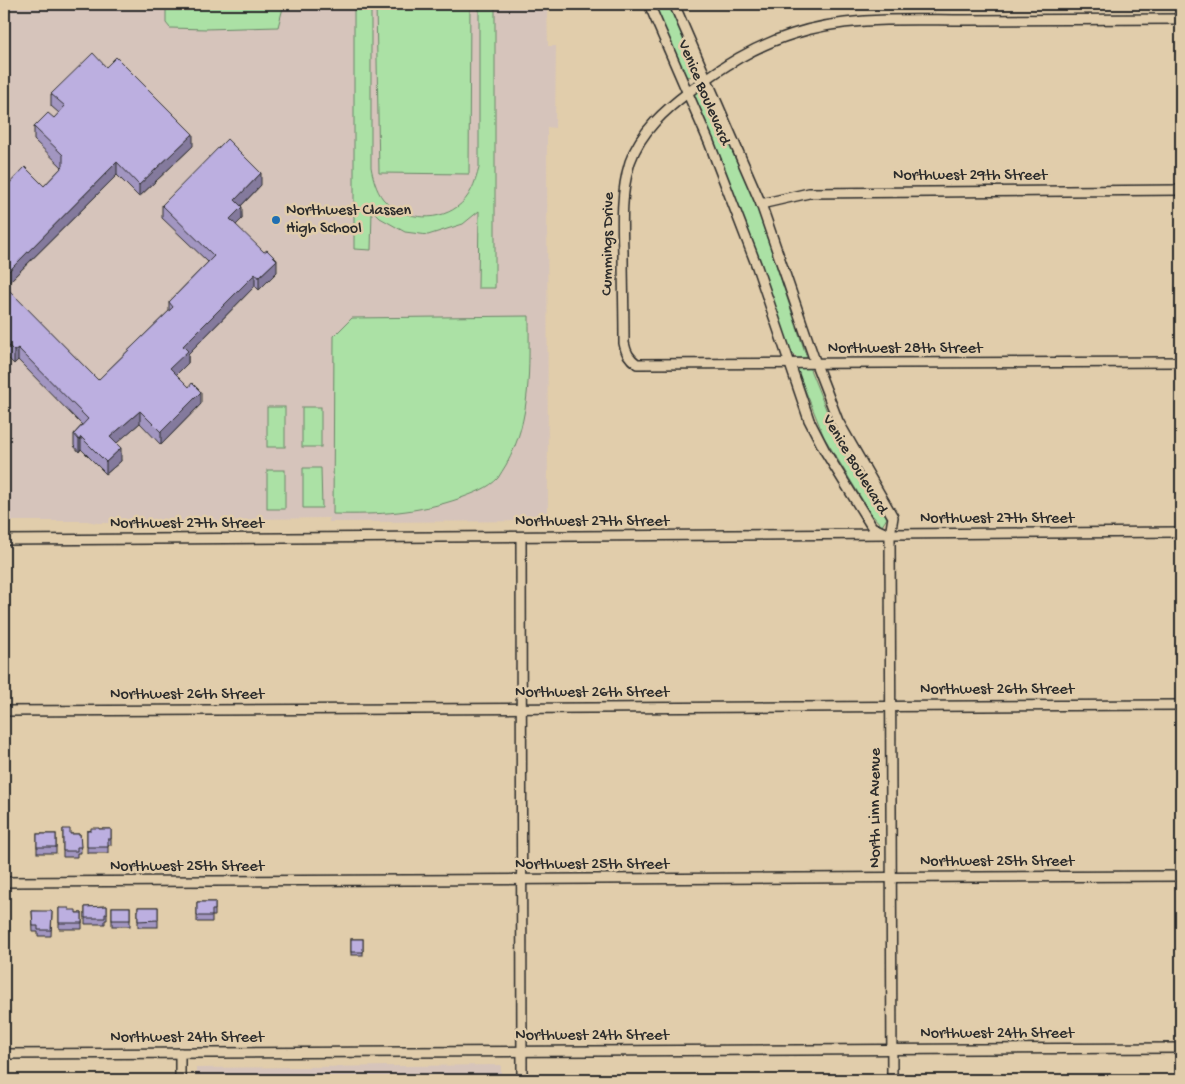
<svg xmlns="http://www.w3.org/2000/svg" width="1185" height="1084" viewBox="0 0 1185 1084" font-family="'Gochi Hand',sans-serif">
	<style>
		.built { fill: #d6c4bb }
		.green { fill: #abe1a5; stroke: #6b8668 }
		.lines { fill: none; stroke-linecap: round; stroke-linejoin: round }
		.minor-casing { stroke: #2b2b2b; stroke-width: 12 }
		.minor { stroke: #e1cdab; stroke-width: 9 }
		.wall { fill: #a296c1; stroke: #2b2b2b }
		.shaded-wall { fill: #847a9d; stroke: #2b2b2b }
		.building { fill: #bcafe0; stroke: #2b2b2b }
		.poi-dot { fill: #1f6fb2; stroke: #e1cdab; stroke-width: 2 }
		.labels { text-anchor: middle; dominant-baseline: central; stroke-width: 5; stroke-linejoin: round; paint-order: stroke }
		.street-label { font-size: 16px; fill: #2b2b2b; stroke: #e1cdab }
		.poi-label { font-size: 16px; fill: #2b2b2b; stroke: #e1cdab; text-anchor: start }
	</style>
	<rect width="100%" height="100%" fill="#e1cdab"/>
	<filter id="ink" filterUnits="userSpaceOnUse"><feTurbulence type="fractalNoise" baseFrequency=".02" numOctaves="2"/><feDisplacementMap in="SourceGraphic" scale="10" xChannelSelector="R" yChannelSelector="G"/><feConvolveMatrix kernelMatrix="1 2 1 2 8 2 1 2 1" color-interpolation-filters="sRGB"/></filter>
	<g filter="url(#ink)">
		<g class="built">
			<path d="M 4,4 L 547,4 L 548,46 L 556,46 L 555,128 L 547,127 L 548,521 L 329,522 L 329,518 L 258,519 L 238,522 L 97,523 L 87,521 L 4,521 Z"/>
			<path d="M 501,1065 L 501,1080 L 196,1080 L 196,1068 Z"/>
		</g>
		<g class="green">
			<path d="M 166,4 L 284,4 L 278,27 L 206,29 L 170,28 L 166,23 Z"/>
			<path d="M 354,4 L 371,4 L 371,167 C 373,178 376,190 383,199 C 401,219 435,223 457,207 C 470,198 475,183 479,168 L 479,4 L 495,4 L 495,288 L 478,288 L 479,211 L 463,224 L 428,235 L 405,232 L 380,218 L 372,210 L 371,250 L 354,249 Z"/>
			<path d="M 376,4 L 470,4 L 469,174 L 379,173 Z"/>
			<path d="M 650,4 L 668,4 L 697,65 C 697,76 691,79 682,75 Z"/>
			<path d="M 704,87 L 756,204 L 807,358 L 797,358 L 791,352 L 706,122 L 694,94 Z"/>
			<path d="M 529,316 C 529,366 532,419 506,465 C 503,469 501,474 498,478 C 489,488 474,493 461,498 C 418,513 379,515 333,514 L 334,336 L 352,318 Z"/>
			<path d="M 796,367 L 809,367 L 832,424 L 887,518 L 882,526 L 871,514 L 824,437 Z"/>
			<rect x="267" y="407" width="18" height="40"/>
			<rect x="302" y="407" width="19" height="40"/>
			<path d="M 303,468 L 321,468 L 322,508 L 303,508 Z"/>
			<rect x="267" y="470" width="18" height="39"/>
		</g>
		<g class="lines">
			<defs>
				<g id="minor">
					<path d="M 649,4 L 709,142 L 756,264 L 809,420 L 825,451 L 872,527 L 887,534"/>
					<path d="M 674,4 L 761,204 L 816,364 L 838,421 L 893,517 L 890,535 L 892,1080"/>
					<path d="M 1181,19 C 1109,19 1037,19 965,20 C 907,20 848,16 793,34 C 754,46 722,67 690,91 C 665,110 641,131 630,162 C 621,191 622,222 623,252 C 623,282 624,312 624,343 C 626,353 629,358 637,364 L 1181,362"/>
					<path d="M 761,204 L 809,193 L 1181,190"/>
					<path d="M 521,537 L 522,1080"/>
					<path d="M 4,540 L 1181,532"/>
					<path d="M 4,711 L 1181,705"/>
					<path d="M 4,882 L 1181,876"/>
					<path d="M 180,1053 L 180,1080"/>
					<path d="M 4,1054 L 1181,1048"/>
				</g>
			</defs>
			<use href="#minor" class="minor-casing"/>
			<use href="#minor" class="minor"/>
		</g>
		<g class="wall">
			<path d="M 106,67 L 193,146 L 139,197 L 117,175 L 6,285 L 6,288 L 98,380 L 169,311 L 169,302 L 208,262 L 162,218 L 162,205 L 261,185 L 241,206 L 242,219 L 236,225 L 277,272 L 259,290 L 255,286 L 188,354 L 188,363 L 176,374 L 201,404 L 161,445 L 140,423 L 116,443 L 121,461 L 106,474 L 81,449 L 79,452 L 74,446 L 74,434 L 82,425 L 18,360 L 14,364 L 4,354 L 4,189 L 44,186 L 62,167 L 34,140 L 34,127 L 54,118 L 59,113 L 51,106 L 51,94 Z"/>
			<path d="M 63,829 L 70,834 L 80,834 L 81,853 L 77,853 L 77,857 L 63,857 Z"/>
			<path d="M 99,829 L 111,829 L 111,845 L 108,845 L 108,853 L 87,853 L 87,831 Z"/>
			<rect x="37" y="834" width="19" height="19"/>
			<path d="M 197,902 L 215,902 L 215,916 L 212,916 L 212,922 L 197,922 Z"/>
			<path d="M 107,906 L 107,920 L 105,920 L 105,924 L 85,924 L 85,907 Z"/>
			<rect x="112" y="907" width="18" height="19"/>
			<rect x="138" y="907" width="20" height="20"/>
			<path d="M 59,908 L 76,913 L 82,913 L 82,929 L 59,929 Z"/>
			<path d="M 32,911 L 52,912 L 51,936 L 38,936 L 38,932 L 33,932 Z"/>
			<rect x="351" y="939" width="12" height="16"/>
		</g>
		<g class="shaded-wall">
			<path d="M 193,134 L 193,146 L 139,197 L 139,185 Z"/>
			<path d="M 117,162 L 117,175 L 6,285 L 6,294 L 4,297 L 5,275 Z"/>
			<path d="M 261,173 L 261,185 L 235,212 L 235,200 Z"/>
			<path d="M 242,207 L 242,219 L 230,231 L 230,219 Z"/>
			<path d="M 277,260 L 277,272 L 259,290 L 259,277 Z"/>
			<path d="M 255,274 L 255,286 L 188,354 L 188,363 L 170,381 L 170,368 L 183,346 Z"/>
			<path d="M 18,348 L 18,360 L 14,364 L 14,351 Z"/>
			<path d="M 201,392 L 201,404 L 161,445 L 161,432 Z"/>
			<path d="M 140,411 L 140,423 L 110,449 L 110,437 Z"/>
			<path d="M 81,437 L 81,449 L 79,452 L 79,440 Z"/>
			<path d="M 121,448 L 121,461 L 106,474 L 106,462 Z"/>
		</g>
		<g class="building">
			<path d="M 93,53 L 106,67 L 116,57 L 193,134 L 139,185 L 117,162 L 5,275 L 6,282 L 4,285 L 98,380 L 173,307 L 169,302 L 214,256 L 162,205 L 227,139 L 261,173 L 235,200 L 242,207 L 230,219 L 264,252 L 267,250 L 277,260 L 259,277 L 255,274 L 183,346 L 188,351 L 170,368 L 189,387 L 192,383 L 201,392 L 161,432 L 140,411 L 110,437 L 121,448 L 106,462 L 81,437 L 79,440 L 74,434 L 88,419 L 18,348 L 14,351 L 4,341 L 4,189 L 25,167 L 44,186 L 63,166 L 63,155 L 34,127 L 48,113 L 54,118 L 65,106 L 51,94 Z"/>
			<path d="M 91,828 L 99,828 L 99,829 L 111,829 L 111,839 L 108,839 L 108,847 L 87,847 L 87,831 L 91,831 Z"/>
			<path d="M 63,829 L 70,829 L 70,834 L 80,834 L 81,847 L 77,847 L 77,851 L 63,851 Z"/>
			<rect x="37" y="834" width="19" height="13"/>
			<path d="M 197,902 L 215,902 L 215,910 L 212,910 L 212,916 L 197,916 Z"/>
			<path d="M 107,906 L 107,914 L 105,914 L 105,918 L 85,918 L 85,907 Z"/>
			<rect x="112" y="907" width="18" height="13"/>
			<path d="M 138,907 L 158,907 L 158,920 L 138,921 Z"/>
			<path d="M 59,908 L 69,908 L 69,910 L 76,910 L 76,913 L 82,913 L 82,923 L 59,923 Z"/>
			<path d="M 32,911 L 51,911 L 52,912 L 51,930 L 38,930 L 38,926 L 33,926 Z"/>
			<rect x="351" y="939" width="12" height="13"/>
		</g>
	</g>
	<circle class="poi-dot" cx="276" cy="220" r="5"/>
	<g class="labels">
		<g class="street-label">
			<text transform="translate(703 93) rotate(67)">Venice Boulevard</text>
			<text x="970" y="176">Northwest 29th Street</text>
			<text transform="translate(609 244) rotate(-89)">Cummings Drive</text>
			<text x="905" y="349">Northwest 28th Street</text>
			<text transform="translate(854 465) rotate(59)">Venice Boulevard</text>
			<text x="997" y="519">Northwest 27th Street</text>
			<text x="592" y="522">Northwest 27th Street</text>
			<text x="187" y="524">Northwest 27th Street</text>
			<text x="997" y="690">Northwest 26th Street</text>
			<text x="592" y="693">Northwest 26th Street</text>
			<text x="187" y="695">Northwest 26th Street</text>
			<text transform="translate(876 808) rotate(-90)">North Linn Avenue</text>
			<text x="997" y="862">Northwest 25th Street</text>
			<text x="592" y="865">Northwest 25th Street</text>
			<text x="187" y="867">Northwest 25th Street</text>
			<text x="997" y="1034">Northwest 24th Street</text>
			<text x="592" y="1036">Northwest 24th Street</text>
			<text x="187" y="1038">Northwest 24th Street</text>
		</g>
		<g class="poi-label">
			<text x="286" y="211">Northwest Classen<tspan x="286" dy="18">High School</tspan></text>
		</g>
	</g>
	<rect width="1185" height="1084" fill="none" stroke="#e1cdab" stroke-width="20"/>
	<rect x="10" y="10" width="1165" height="1064" fill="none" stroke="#2b2b2b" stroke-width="2" filter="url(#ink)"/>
</svg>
